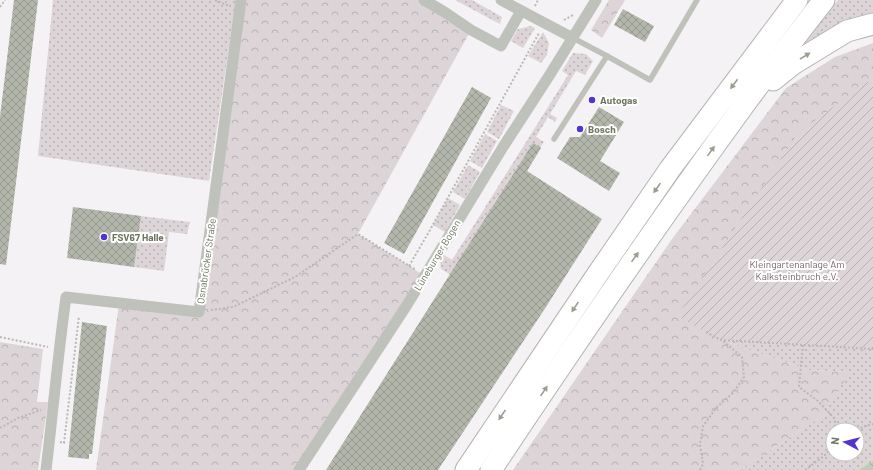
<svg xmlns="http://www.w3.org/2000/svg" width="873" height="470" viewBox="0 0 873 470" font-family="Barlow,sans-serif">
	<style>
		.grass { fill: url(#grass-dots); fill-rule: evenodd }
		.forest { fill: url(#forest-crowns) }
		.garden { fill: url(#garden-furrows) }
		.water { fill: url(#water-waves) }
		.building { fill: url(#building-cross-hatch) }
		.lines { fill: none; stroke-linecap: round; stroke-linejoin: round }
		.highway-casing { stroke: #b2b6ae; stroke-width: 23 }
		.path { stroke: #b7b9b3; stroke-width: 2; stroke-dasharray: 2 2; stroke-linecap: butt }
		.lane { stroke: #bfc2ba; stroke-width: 5.5 }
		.street { stroke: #bfc2ba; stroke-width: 11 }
		.highway { stroke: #fff; stroke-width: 21 }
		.oneway { fill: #989f8e }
		.poi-dot { fill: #5234d3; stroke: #fff; stroke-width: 1.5 }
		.labels { text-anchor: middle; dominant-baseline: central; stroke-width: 4; stroke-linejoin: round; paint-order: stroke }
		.poi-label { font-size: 10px; font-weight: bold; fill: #6c765e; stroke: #fff; text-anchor: start }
		.street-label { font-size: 10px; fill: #6c765e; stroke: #fff }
		.park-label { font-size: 10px; fill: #78656a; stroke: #fff }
	</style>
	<defs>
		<pattern id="grass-dots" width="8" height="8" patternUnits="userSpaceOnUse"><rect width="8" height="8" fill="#dcd4d7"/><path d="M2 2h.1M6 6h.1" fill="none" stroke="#b6b1b2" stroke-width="1.8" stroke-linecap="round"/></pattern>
		<pattern id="forest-crowns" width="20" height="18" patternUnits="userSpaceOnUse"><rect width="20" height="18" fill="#dcd4d7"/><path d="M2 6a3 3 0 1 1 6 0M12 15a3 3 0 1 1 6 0" fill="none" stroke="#b6b1b2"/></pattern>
		<pattern id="garden-furrows" width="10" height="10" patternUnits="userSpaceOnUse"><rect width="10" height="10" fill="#dcd4d7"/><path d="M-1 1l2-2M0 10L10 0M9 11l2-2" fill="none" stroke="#b6b1b2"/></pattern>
		<pattern id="water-waves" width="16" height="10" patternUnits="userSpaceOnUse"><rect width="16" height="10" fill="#c5c9bb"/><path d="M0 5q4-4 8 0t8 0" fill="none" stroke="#a4a89b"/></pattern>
		<pattern id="building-cross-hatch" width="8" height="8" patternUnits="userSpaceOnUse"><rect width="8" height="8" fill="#b2b6ab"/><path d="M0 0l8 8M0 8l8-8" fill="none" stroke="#95998e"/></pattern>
	</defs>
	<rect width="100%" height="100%" fill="#f5f2f5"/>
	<g class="grass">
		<path d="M 53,0 L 236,0 L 209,181 L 38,156 Z"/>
		<path d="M 455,0 L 472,0 L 502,17 L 500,24 Z"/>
		<path d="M 838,0 L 873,0 L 873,19 L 794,56 Z"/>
		<path d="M 531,26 L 535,28 L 523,48 L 511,41 L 518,29 Z"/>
		<path d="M 543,32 L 549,43 L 547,55 L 541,63 L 528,56 Z"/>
		<path d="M 573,53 L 586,54 L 593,61 L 585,75 L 576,71 L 550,114 L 557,118 L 555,122 L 548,117 L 536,137 L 544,142 L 540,148 L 456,278 L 441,269 L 440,261 L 444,255 L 452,260 L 568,75 L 562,71 Z"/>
		<path d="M 501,105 L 514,111 L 499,139 L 487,132 Z"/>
		<path d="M 485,134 L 497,141 L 482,168 L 470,161 Z"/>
		<path d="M 468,165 L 480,172 L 465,199 L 453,192 Z"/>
		<path d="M 448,198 L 460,205 L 445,232 L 433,225 Z"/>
		<path d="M 141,216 L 190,222 L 187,234 L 169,232 L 164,271 L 134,267 Z"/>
		<path d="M 721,340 L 873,349 L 873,461 L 858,470 L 740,470 L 821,417 L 849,372 L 809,370 ZM 833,430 L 857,430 L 857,454 L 833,454 Z"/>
	</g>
	<g class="forest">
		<path d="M 241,0 L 424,0 L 471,30 L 358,234 L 425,276 L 299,470 L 96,470 L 119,304 L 198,312 Z"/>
		<path d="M 609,0 L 625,0 L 602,38 L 591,30 Z"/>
		<path d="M 873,43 L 873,80 L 867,82 L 721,340 L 809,370 L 850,372 L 821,417 L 740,470 L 513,470 L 672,239 L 786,88 L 835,57 Z"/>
		<path d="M 0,342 L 43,349 L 37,402 L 48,402 L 38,470 L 0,470 Z"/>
	</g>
	<path class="garden" d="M 873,80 L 873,349 L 721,340 L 677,316 L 798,133 L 867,82 Z"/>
	<path class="water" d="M 873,461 L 873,470 L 858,470 Z"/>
	<g class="building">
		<path d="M 14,0 L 38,0 L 6,265 L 0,264 L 0,117 Z"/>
		<path d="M 623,9 L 654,26 L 645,42 L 614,25 Z"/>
		<path d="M 472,87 L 491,98 L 404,254 L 384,243 Z"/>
		<path d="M 599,107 L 624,122 L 600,161 L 620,173 L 609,191 L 557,158 L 570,137 L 580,137 Z"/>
		<path d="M 533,143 L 541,148 L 527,171 L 602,219 L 544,310 L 438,470 L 326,470 Z"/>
		<path d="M 73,207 L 141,216 L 134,267 L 67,258 Z"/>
		<path d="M 82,322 L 107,326 L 92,454 L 89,454 L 89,459 L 68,457 Z"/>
	</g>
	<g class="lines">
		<defs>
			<g id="highway">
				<path d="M 773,80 L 793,64 L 847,31 L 873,24"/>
				<path d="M 466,470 L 597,275 L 670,169 L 797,0"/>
				<path d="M 491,470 C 572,348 655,227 741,109 C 768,72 796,36 824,0"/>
			</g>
		</defs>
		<use href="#highway" class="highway-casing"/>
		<g class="path">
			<path d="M 215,0 L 229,6"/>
			<path d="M 535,6 L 538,0"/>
			<path d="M 0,7 L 5,0"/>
			<path d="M 564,20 L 573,15"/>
			<path d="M 409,266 L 430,230 L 539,33"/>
			<path d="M 211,310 L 233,307 L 295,277 L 358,234 L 416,270"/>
			<path d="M 706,332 L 721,340 L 873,349"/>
			<path d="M 0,337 L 48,347"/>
			<path d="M 803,345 L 799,387 L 818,401 L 834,418 L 837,430"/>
			<path d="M 0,428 L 18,418 L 41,410"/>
			<path d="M 857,430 L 865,426 L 873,424"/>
			<path d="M 60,442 L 64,443 L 79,316"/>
			<path d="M 700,470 L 703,464 L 700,445 L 703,426 L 717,407 L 733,393 L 744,377 L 742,357 L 722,340"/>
			<path d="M 805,470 L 824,456 L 833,447"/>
		</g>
		<g class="lane">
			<path d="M 607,56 L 650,80 L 697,0"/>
			<path d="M 554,139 L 607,56 L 573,38"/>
		</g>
		<g class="street">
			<path d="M 424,0 L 443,11 L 471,30 L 501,46 L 521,11"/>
			<path d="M 501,0 L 573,38"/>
			<path d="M 46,470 C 53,412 58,354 66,297 L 199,312 L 241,0"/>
			<path d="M 299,470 L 407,305 L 503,147 L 549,76 L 596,0"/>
		</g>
		<use href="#highway" class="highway"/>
	</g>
	<defs><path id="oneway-solid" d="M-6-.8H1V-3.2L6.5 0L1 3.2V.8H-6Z"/></defs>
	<g class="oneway">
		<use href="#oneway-solid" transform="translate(805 56) rotate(-32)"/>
		<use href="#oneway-solid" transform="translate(734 84) rotate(127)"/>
		<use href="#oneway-solid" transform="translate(711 151) rotate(-54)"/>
		<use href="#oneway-solid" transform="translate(657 188) rotate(125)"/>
		<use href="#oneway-solid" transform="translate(635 257) rotate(-55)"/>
		<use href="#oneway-solid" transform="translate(575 307) rotate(124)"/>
		<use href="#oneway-solid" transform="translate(544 391) rotate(-56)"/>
		<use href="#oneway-solid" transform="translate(502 415) rotate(124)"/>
	</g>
	<g class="poi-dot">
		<circle cx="592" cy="100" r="4"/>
		<circle cx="580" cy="129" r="4"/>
		<circle cx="104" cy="237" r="4"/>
	</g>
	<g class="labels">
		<g class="poi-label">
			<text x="600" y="100">Autogas</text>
			<text x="588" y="129">Bosch</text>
			<text x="112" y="237">FSV67 Halle</text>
		</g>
		<g class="street-label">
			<text transform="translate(437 255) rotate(-59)">Lüneburger Bogen</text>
			<text transform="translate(206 261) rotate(-82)">Osnabrücker Straße</text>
		</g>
		<g class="park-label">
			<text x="797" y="264">Kleingartenanlage Am<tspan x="797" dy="12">Kalksteinbruch e.V.</tspan></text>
		</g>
	</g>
	<g transform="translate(845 442) rotate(277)"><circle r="19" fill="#ffffff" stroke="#c4c8bf"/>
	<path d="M0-3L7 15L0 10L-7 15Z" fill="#5234d3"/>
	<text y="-6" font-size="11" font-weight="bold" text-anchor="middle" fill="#6c765e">N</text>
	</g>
</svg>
